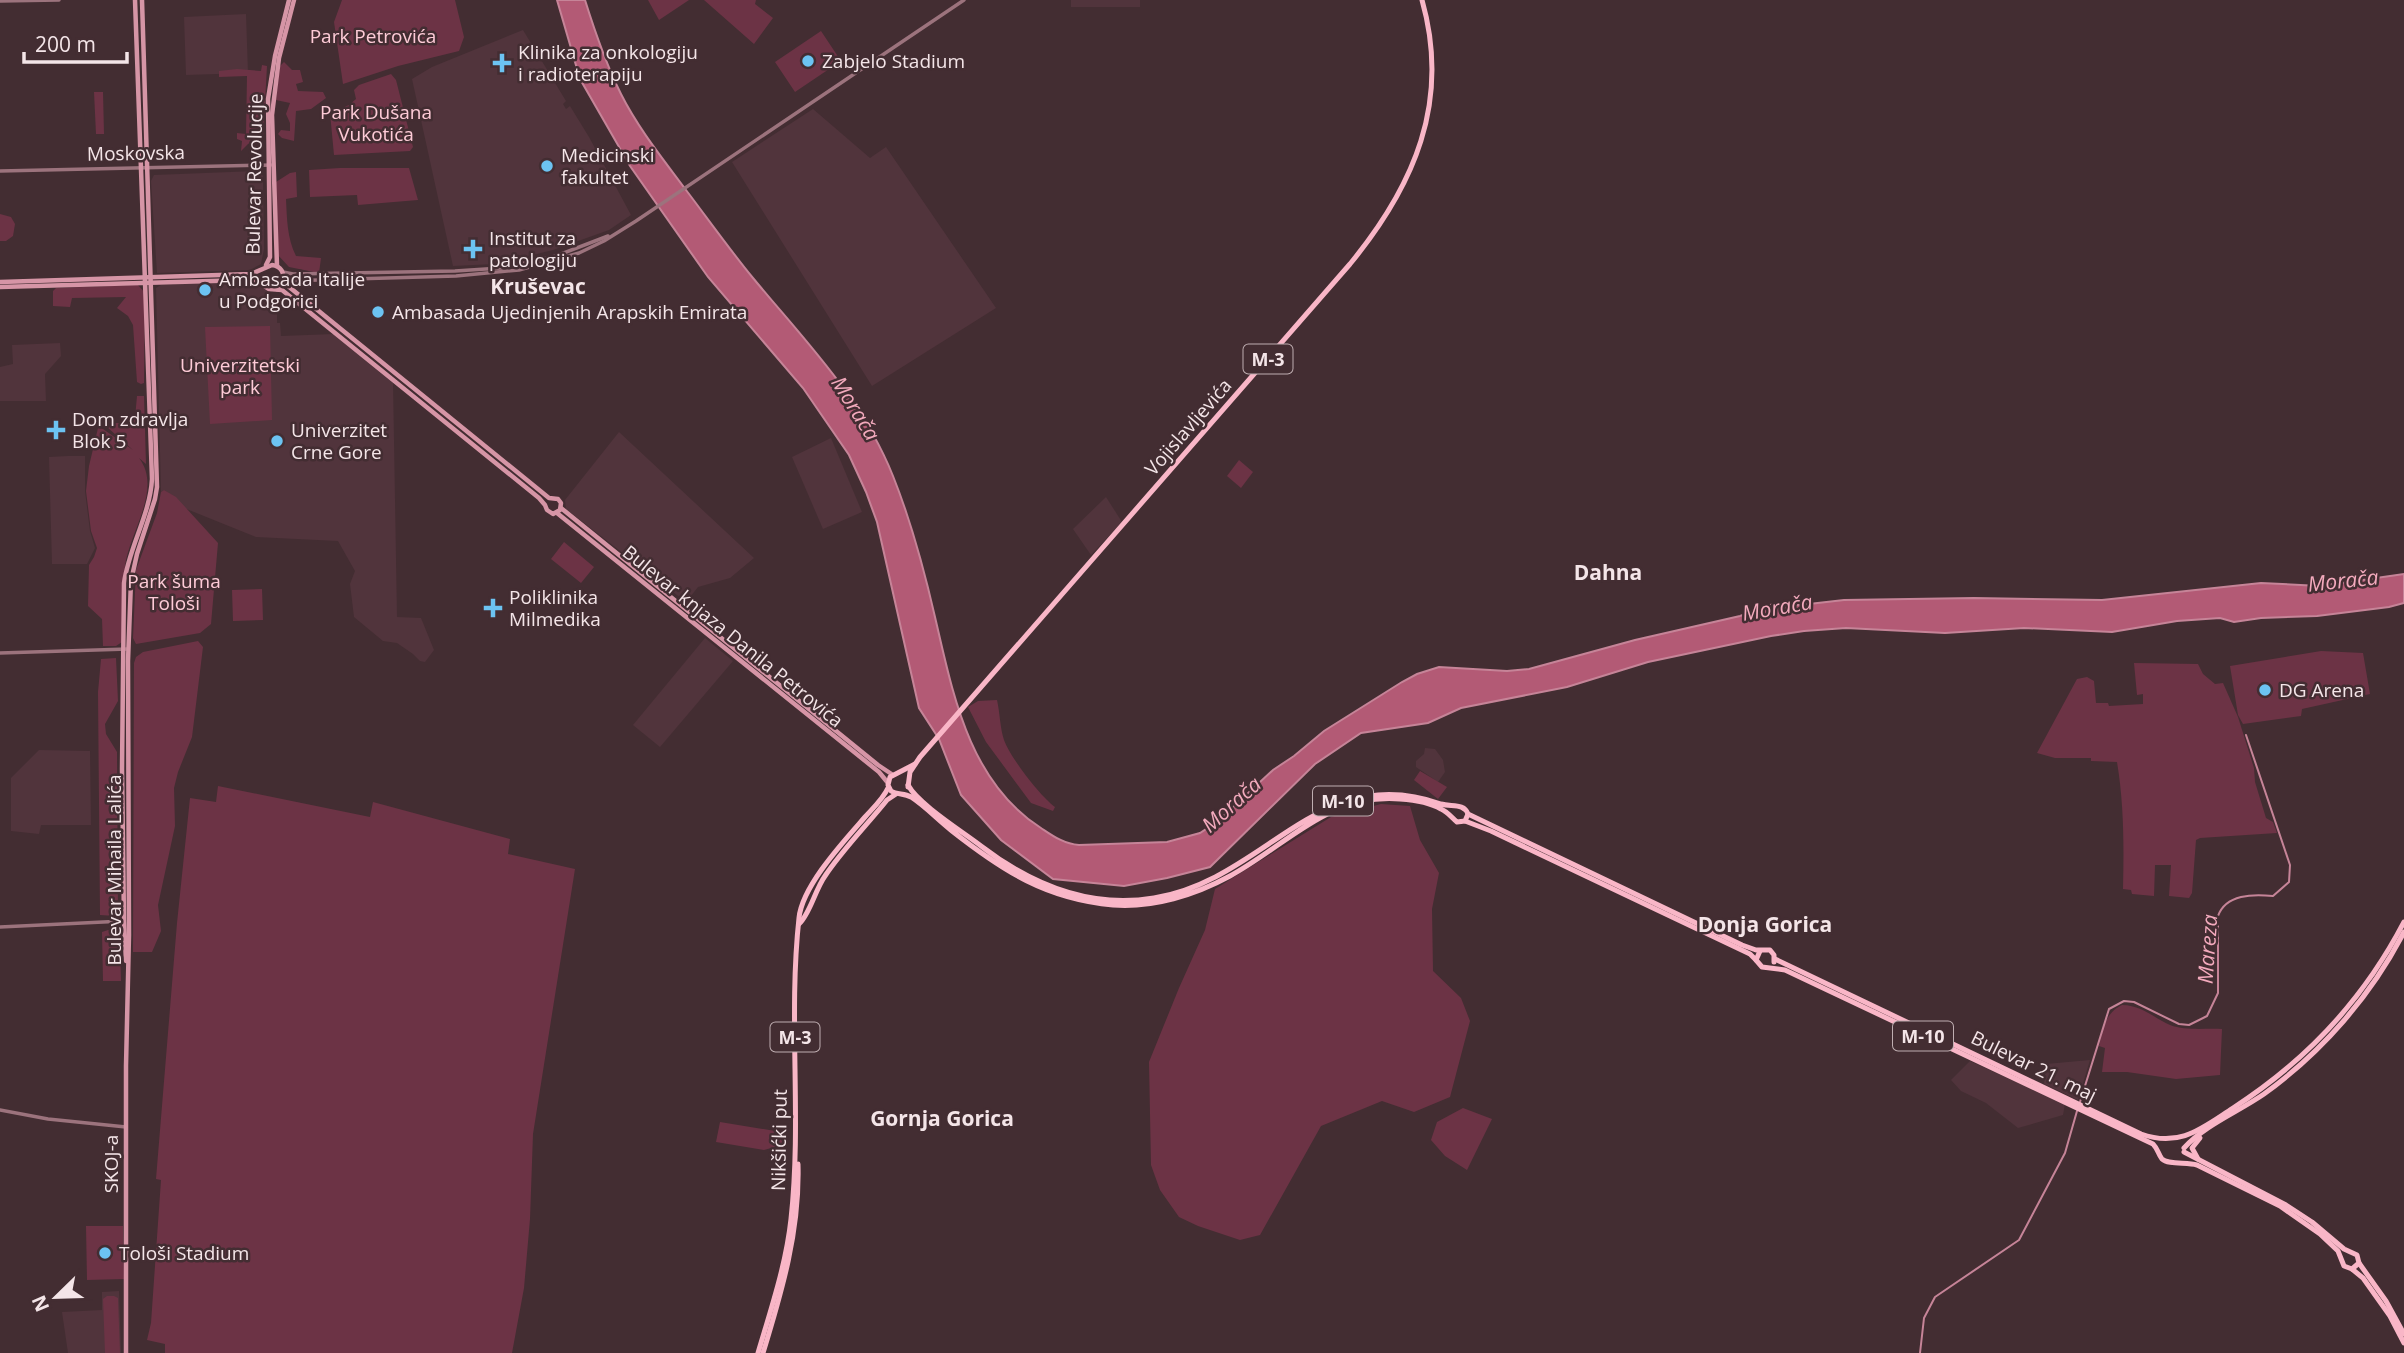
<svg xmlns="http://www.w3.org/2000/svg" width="2404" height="1353" viewBox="0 0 2404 1353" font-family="'Open Sans',sans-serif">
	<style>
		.built { fill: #51343c }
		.green { fill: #6c3345 }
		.water { fill: #b35a75; stroke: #c68498; stroke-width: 2 }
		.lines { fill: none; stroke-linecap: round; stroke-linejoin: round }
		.stream { stroke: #c68498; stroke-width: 2 }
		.tertiary { stroke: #9c737d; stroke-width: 3.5 }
		.secondary { stroke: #d695a6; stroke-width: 4.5 }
		.primary { stroke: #f9b6c7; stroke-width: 5 }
		.poi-dot { fill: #6cc3f2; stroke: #432d32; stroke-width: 2.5 }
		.labels { text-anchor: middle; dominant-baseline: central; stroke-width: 5; stroke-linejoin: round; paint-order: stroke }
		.shield { fill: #432d32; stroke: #bfaeb1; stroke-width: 2 }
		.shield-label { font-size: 18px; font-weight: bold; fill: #f4e5e8 }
		.park-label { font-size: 19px; fill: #fecbd7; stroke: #432d32 }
		.poi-label { font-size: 19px; fill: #f4e5e8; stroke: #432d32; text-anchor: start }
		.street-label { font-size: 19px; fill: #f4e5e8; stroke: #432d32 }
		.neighbourhood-label { font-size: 21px; font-weight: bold; fill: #f4e5e8; stroke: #432d32 }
		.water-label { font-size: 21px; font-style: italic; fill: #f3aabd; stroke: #432d32 }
	</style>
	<rect width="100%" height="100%" fill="#432d32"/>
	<g class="built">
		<rect x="1071" y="0" width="69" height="7"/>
		<path d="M 246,14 L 248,73 L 186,75 L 184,17 Z"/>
		<path d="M 523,30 L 566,101 L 563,104 L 566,109 L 570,106 L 589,137 L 631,215 L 609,230 L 553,250 L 495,264 L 453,266 L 412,79 L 432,67 Z"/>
		<path d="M 813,109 L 870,158 L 886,147 L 996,308 L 872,386 L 732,162 Z"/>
		<path d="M 259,171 L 263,176 L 264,249 L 261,264 L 250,270 L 157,273 L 151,181 L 154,175 Z"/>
		<path d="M 250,281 L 270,292 L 271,305 L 277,305 L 277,323 L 280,323 L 281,336 L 334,334 L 393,381 L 397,617 L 421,618 L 434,650 L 425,662 L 420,661 L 413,654 L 397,643 L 383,641 L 354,617 L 350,584 L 355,571 L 338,541 L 256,537 L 184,508 L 176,498 L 164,490 L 161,492 L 156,288 L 161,285 Z"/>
		<path d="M 60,343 L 61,356 L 45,374 L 46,401 L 0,401 L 0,367 L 13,364 L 12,345 Z"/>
		<path d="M 619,432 L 754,558 L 730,578 L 698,587 L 686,602 L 566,509 L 565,500 Z"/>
		<path d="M 831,438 L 862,512 L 823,529 L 792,457 Z"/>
		<path d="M 68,456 L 85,456 L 85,491 L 90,531 L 95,548 L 87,564 L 52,564 L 49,457 Z"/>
		<path d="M 1106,497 L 1122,522 L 1091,555 L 1073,529 Z"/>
		<path d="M 705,638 L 733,661 L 660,747 L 633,725 Z"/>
		<path d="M 1425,748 L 1435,749 L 1443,760 L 1445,772 L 1438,782 L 1416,767 L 1416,761 L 1424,754 Z"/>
		<path d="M 39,750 L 90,751 L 91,825 L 41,825 L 39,834 L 11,831 L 11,778 Z"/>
		<path d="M 2090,1060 L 2078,1100 L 2044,1084 L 2046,1064 Z"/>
		<path d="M 1970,1061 L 2065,1104 L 2063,1115 L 2018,1128 L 1986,1103 L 1961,1091 L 1951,1080 Z"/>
		<path d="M 119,1291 L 121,1353 L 68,1353 L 62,1312 L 102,1310 L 102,1292 Z"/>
	</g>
	<g class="green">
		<path d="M 342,0 L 455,0 L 464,37 L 459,51 L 398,66 L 343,84 L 334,22 Z"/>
		<path d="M 648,0 L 689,0 L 659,20 Z"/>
		<path d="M 704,0 L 756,0 L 755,4 L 773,18 L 754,44 Z"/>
		<path d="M 821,31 L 841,61 L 795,92 L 775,62 Z"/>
		<path d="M 284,62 L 292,70 L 300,70 L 303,82 L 296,84 L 298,91 L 323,92 L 326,98 L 311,109 L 296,111 L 294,141 L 282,138 L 278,134 L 281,130 L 290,131 L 290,123 L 286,114 L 290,103 L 276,100 L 280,66 Z"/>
		<path d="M 262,65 L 267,66 L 263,138 L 248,144 L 241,151 L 242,141 L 237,139 L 237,133 L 246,134 L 247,76 L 219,77 L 219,71 L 237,69 L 261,71 Z"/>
		<path d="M 391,74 L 396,80 L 413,147 L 410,151 L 334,155 L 330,113 L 349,105 L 356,99 L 354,90 L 359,85 Z"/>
		<path d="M 94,92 L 103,92 L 104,134 L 96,134 Z"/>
		<path d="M 340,168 L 409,168 L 418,200 L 358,205 L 357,195 L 310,197 L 309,170 Z"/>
		<path d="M 296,172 L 297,197 L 286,199 C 287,219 287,238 296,256 L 321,258 L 319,273 L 289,267 L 277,254 L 276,182 L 290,173 Z"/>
		<path d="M 0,214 L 11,217 L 15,224 L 13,236 L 6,241 L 0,241 Z"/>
		<path d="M 138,285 L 145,293 L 144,383 L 141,384 L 137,382 L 133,325 L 128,316 L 117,308 L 126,297 L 72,298 L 70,307 L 53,306 L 53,291 L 56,288 Z"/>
		<path d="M 270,326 L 272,420 L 210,424 L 205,327 Z"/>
		<path d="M 137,396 L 144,396 L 146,464 L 139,458 C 163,489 129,533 125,566 C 123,591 127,618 122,642 L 116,646 L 103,646 L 102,619 L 88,606 L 89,565 L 94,557 L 97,548 L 91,531 L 86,491 L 89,466 L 98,428 L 103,429 L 133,450 L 107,427 L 103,426 L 103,423 L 132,423 L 135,418 Z"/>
		<path d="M 1239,460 L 1253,472 L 1241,488 L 1227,476 Z"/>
		<path d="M 164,490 L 176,497 L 218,543 L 211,624 L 200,633 L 136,644 L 133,638 L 136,570 L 157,513 L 161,492 Z"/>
		<path d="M 564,542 L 594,567 L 581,583 L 551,559 Z"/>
		<path d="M 262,589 L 263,620 L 233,621 L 232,590 Z"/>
		<path d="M 198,641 L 203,647 L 192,737 L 178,772 L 174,788 L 175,826 L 158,905 L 161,931 L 152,952 L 133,952 L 134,663 L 136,657 L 143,652 Z"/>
		<path d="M 2321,651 L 2363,653 L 2370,694 L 2302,709 L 2301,716 L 2243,724 L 2238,715 L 2230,666 Z"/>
		<path d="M 116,658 L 118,701 L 105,724 L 106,734 L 117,752 L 118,914 L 115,916 L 100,915 L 98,692 L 101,659 Z"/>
		<path d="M 2134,663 L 2198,664 L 2203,674 L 2215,684 L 2223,683 L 2238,717 L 2254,768 L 2255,782 L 2266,818 L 2273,822 L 2277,833 L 2200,838 L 2196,840 L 2192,893 L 2189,898 L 2169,896 L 2171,865 L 2155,865 L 2154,896 L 2132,894 L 2131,890 L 2123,889 C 2124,846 2124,804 2117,762 L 2091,761 L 2091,758 L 2055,758 L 2037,753 L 2077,679 L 2087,677 L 2094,681 L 2096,703 L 2108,703 L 2109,706 L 2143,704 L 2143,694 L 2137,695 Z"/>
		<path d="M 997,700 C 1000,713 1000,728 1004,740 C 1010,757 1040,796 1055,807 L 1053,811 L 1031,803 L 986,742 L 968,707 L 978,701 Z"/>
		<path d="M 1420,771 L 1447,787 L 1438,799 L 1414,780 Z"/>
		<path d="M 218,786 L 370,817 L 373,802 L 510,839 L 508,854 L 575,869 L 533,1134 L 530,1219 L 524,1288 L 512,1353 L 165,1353 L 165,1344 L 147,1340 L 151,1323 L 161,1180 L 156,1179 L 177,923 L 190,798 L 216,802 Z"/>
		<path d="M 1381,804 L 1410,806 L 1420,840 L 1439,873 L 1432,909 L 1433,971 L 1461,998 L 1470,1021 L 1450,1097 L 1414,1112 L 1382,1101 L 1321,1126 L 1260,1235 L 1240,1240 L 1198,1226 L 1179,1217 L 1160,1190 L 1151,1165 L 1149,1062 L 1179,988 L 1205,930 L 1215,889 L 1331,817 Z"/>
		<path d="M 108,930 L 117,930 L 120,946 L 121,981 L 103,981 L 102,932 Z"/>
		<path d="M 2122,1005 C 2141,1005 2154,1018 2170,1025 C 2186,1031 2205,1028 2222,1029 L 2220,1075 L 2176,1079 L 2127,1072 L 2102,1072 L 2105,1048 L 2099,1046 C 2103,1029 2105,1013 2122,1005 Z"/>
		<path d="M 1463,1108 L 1492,1119 L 1467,1170 L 1445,1156 L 1431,1140 L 1437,1122 Z"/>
		<path d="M 720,1122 L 775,1131 L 782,1141 L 782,1145 L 764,1150 L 716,1142 Z"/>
		<path d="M 86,1226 L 123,1226 L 124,1279 L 87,1280 Z"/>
		<path d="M 107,1296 L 114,1296 L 118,1298 L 120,1353 L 105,1353 L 103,1299 Z"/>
	</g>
	<path class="water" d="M 557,0 L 585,0 C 595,32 606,64 621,94 C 638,128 663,159 686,190 C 708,219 730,250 753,278 C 805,341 862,398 893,476 C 911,521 924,569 935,617 C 953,694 969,782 1041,828 C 1053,836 1064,844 1079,845 L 1167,842 L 1200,833 L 1218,821 L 1273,770 L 1294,756 L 1324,731 L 1402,682 L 1417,674 L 1439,667 L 1507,671 L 1529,669 L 1635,640 L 1740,616 L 1773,604 L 1800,605 L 1844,600 L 1974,598 L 2102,600 L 2261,583 L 2320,586 L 2404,574 L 2404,603 L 2389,607 L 2317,616 L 2261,618 L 2234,622 L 2220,618 L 2177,621 L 2112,632 L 2024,628 L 1945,633 L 1846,628 L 1804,631 L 1771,636 L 1648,662 L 1567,687 L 1461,708 L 1428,723 L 1361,733 L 1315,764 L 1210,867 L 1167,878 L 1124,886 L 1053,879 L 1001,840 L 961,795 L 939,739 L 919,708 L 877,522 L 866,492 L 849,455 L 803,388 L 708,277 L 630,166 L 580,79 Z"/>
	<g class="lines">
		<g class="stream">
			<path d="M 2080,1102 L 2109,1009 L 2124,1001 L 2134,1002 L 2179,1024 L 2189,1025 L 2207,1016 L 2218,993 L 2218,916 C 2226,894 2253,894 2273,896 L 2289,882 L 2290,865 L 2246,735"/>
			<path d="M 1920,1353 L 1924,1318 L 1935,1297 L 2019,1240 L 2065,1153 L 2077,1111"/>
		</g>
		<g class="tertiary">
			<path d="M 0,1 L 59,0"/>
			<path d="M 0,171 L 271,165"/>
			<path d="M 283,272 L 293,274 L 455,271 L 501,268 L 556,256 L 608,236"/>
			<path d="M 284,281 L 456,276 L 519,270 L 579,253 L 604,241 L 636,221 L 964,0"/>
			<path d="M 0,653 L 128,649"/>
			<path d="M 0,927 L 124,921"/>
			<path d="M 0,1110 L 48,1119 L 126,1127"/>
		</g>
		<g class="secondary">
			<path d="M 266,265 L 270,257 L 268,99 L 275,56 L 289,0"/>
			<path d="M 277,266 L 272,115 L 279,58 L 294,0"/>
			<path d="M 0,282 L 251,274 L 272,265 C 281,266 285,273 283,282 L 277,289"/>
			<path d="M 0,287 L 247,280 L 258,282 L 269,289 L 282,290 L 539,498 L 545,505 L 547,510 L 553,514 L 560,510 L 561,503 L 558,499 L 549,498 L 283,282"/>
			<path d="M 561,508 L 878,765 L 893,775"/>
			<path d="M 557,513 L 879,772 L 888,783"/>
			<path d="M 126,961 L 124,921 L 122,769 L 124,583 C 129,547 150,515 152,479 L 135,0"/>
			<path d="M 126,1353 L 126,1066 L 129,935 L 128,661 L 131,581 L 137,554 L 155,499 L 157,487 L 142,0"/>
		</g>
		<g class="primary">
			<path d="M 908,785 C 918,804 963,832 981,846 C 1032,885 1089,909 1154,898 C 1266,880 1318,760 1441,804 C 1452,807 1464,803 1468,814 L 1465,821 L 1457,822 C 1452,818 1448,812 1441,809 C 1429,802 1414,800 1400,799 C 1329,793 1287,845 1230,876 C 1195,895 1153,908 1113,905 C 1046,899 1003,871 952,831 C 938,820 925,806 911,797 C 904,793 897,795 891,791 L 888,785 L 890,777 L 915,764"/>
			<path d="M 908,787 L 910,772 L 920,757 L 1350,264 C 1414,186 1451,102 1422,0"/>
			<path d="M 1468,814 L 1742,945 L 1756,950 L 1770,950 L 1774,955 L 1774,962"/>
			<path d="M 1465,821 L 1491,831 L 1750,954 L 1756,960"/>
			<path d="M 799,924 C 810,914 815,890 825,876 C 843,849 867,825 887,800 L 896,794"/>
			<path d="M 1760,951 L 1756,960 L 1762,967 L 1785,970 L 2153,1144 C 2158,1149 2158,1154 2162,1159 C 2168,1165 2187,1162 2197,1165 L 2280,1206 L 2320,1234 L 2338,1251 L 2344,1266 L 2352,1269 L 2363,1278 L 2390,1316 L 2404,1343"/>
			<path d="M 1775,959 L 2141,1134 C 2180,1148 2202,1128 2233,1108 C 2306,1061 2364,999 2404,922"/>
			<path d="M 2184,1148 C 2205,1125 2238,1112 2264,1094 C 2322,1052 2371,996 2404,932"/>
			<path d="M 2184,1152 L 2286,1205 L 2312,1222 L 2344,1249 L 2357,1255 L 2359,1263 L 2352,1269"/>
			<path d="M 2198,1159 L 2192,1148 L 2200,1138"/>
			<path d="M 2359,1263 L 2386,1301 L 2404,1334"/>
			<path d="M 758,1353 C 771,1309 786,1265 791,1219 C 802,1119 788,1018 799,918 C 802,886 844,841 865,817 C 873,808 883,799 888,788"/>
			<path d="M 763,1353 C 782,1291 800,1230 798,1164"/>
		</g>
	</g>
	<g class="poi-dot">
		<circle cx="808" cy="61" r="7"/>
		<path d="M498.5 52.5h7v7h7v7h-7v7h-7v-7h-7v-7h7z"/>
		<circle cx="547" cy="166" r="7"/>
		<path d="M469.5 238.5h7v7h7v7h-7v7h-7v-7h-7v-7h7z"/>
		<circle cx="205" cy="290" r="7"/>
		<circle cx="378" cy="312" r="7"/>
		<path d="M52.5 419.5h7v7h7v7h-7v7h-7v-7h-7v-7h7z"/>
		<circle cx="277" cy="441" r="7"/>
		<path d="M489.5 597.5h7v7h7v7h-7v7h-7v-7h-7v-7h7z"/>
		<circle cx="2265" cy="690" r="7"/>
		<circle cx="105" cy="1253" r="7"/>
	</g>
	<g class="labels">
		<g class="shield">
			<rect x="1243.5" y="344.5" width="49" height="29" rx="5"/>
			<rect x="1313" y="786.5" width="60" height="29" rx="5"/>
			<rect x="1893" y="1021.5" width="60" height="29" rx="5"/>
			<rect x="770.5" y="1022.5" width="49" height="29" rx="5"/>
		</g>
		<g class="shield-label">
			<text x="1268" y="359">M-3</text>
			<text x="1343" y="801">M-10</text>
			<text x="1923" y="1036">M-10</text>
			<text x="795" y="1037">M-3</text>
		</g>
		<g class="park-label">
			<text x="373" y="36">Park Petrovića</text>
			<text x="376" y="112">Park Dušana<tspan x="376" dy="22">Vukotića</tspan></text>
			<text x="240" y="365">Univerzitetski<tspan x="240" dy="22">park</tspan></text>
			<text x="174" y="581">Park šuma<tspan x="174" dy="22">Tološi</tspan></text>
		</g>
		<g class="poi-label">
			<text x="518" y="52">Klinika za onkologiju<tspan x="518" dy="22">i radioterapiju</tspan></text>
			<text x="822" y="61">Zabjelo Stadium</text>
			<text x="561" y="155">Medicinski<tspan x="561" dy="22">fakultet</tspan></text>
			<text x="489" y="238">Institut za<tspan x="489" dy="22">patologiju</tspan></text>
			<text x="219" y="279">Ambasada Italije<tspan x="219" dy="22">u Podgorici</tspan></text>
			<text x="392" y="312">Ambasada Ujedinjenih Arapskih Emirata</text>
			<text x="72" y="419">Dom zdravlja<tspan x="72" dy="22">Blok 5</tspan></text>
			<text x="291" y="430">Univerzitet<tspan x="291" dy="22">Crne Gore</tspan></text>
			<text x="509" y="597">Poliklinika<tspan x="509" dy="22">Milmedika</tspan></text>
			<text x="2279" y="690">DG Arena</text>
			<text x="119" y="1253">Tološi Stadium</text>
		</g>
		<g class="street-label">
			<text transform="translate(136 153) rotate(-1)">Moskovska</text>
			<text transform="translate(254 174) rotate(-89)">Bulevar Revolucije</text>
			<text transform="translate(1188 427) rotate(-49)">Vojislavljevića</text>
			<text transform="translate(733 636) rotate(39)">Bulevar knjaza Danila Petrovića</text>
			<text transform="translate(114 870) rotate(-90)">Bulevar Mihaila Lalića</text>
			<text transform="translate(2034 1066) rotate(26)">Bulevar 21. maj</text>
			<text transform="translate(779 1140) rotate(-89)">Nikšićki put</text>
			<text transform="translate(111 1164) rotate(-90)">SKOJ-a</text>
		</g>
		<g class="neighbourhood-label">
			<text x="538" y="286">Kruševac</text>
			<text x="1608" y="572">Dahna</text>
			<text x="1765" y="924">Donja Gorica</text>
			<text x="942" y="1118">Gornja Gorica</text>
		</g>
		<g class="water-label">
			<text transform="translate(856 408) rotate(58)">Morača</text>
			<text transform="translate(2343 580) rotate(-6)">Morača</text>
			<text transform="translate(1777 607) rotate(-10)">Morača</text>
			<text transform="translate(1231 804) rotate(-42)">Morača</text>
			<text transform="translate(2207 949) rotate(-86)">Mareza</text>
		</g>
	</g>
	<g transform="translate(56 1297) rotate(247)" stroke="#432d32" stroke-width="5" paint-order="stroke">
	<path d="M0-5L12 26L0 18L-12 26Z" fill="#f4e5e8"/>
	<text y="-10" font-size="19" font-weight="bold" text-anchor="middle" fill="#f4e5e8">N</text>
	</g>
	<path d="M24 52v10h103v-10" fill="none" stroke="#f4e5e8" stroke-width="3.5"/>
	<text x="35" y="52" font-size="21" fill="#f4e5e8" stroke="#432d32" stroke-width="5" paint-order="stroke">200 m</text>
</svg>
